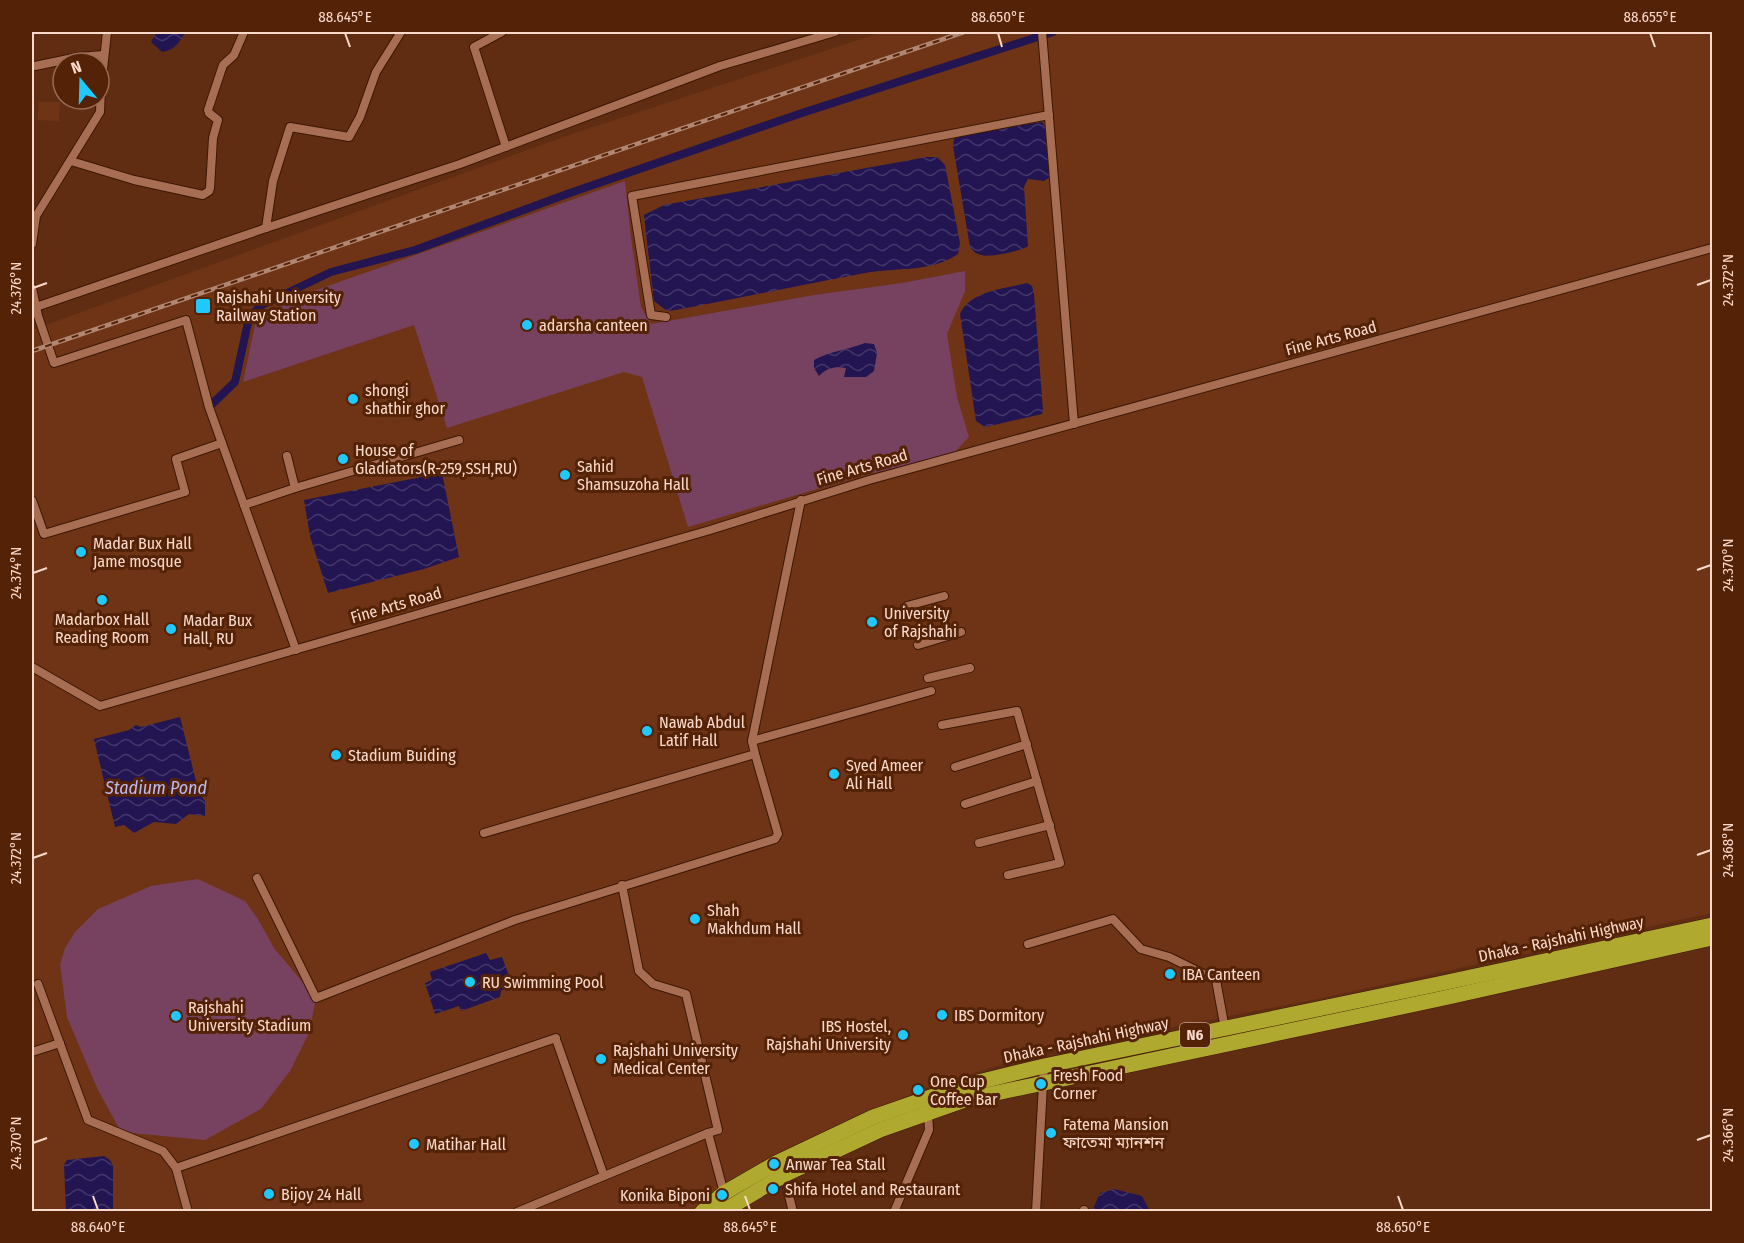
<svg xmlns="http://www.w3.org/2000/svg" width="1744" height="1243" viewBox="0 0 1744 1243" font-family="'Fira Sans Condensed','Noto Sans Bengali',sans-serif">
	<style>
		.built { fill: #6e3415 }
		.green { fill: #774160 }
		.water { fill: url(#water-waves) }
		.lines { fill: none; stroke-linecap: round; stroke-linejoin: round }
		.canal { stroke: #221552; stroke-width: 8 }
		.street-casing { stroke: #3d1704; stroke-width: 10 }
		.highway-casing { stroke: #3d1704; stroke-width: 16 }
		.street { stroke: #a76e53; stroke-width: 8 }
		.highway { stroke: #b0a930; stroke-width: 15 }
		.rail-casing { stroke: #b18773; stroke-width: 4.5 }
		.rail { stroke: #542206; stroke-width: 2; stroke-dasharray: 7; stroke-linecap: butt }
		.ticks { fill: none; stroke: #fbdacb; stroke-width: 2 }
		.poi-dot { fill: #20c9fd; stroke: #542206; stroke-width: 2 }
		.labels { text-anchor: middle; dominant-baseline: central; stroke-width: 6; stroke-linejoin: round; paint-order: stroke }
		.shield { fill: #542206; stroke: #c9a390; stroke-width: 1.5 }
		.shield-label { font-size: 15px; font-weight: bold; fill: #fbdacb }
		.poi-label { font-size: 16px; fill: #fbdacb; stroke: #542206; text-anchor: start }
		.street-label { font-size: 16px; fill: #fbdacb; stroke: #542206 }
		.water-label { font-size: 18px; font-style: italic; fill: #bdbbf5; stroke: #542206 }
		.neatline { fill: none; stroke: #fbdacb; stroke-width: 2 }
		.ticks-label { font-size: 15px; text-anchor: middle; fill: #fbdacb }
	</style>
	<defs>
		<pattern id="water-waves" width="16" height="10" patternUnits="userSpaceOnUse" patternTransform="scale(1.5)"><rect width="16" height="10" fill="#221552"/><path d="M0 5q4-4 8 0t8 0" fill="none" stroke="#43366a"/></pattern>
	</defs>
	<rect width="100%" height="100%" fill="#602d12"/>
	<g class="built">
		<path d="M 882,32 L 1712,32 L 1712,913 L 1313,1000 L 1042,1052 L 923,1089 L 767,1159 L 722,1187 L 693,1211 L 32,1212 L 32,330 L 566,136 Z"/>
		<path d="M 39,102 L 60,102 L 59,121 L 37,120 Z"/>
	</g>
	<g class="green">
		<path d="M 625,181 L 631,238 L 641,307 L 651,324 L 814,295 L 902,283 L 965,271 L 965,291 L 947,334 L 957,397 L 969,437 L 953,454 L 861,476 L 688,527 L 642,377 L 624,372 L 447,428 L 414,325 L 243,382 L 255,325 L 291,299 Z"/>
		<path d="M 198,879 L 245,901 L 258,919 L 274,948 L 316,998 L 309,1033 L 290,1071 L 261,1109 L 205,1140 L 121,1132 L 97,1088 L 67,1017 L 60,965 L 65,948 L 75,932 L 98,909 L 151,886 Z"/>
	</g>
	<g class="water">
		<path d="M 157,32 L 185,32 C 180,42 175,50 162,52 L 151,42 Z"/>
		<path d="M 1042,122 L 1045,127 L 1050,177 L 1044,181 L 1028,179 L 1024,187 L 1028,246 C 1021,251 990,258 981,255 C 976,254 973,251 970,247 L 953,146 L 954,139 L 960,135 Z"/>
		<path d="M 927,157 L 937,157 L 945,165 L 960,243 L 958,254 C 930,273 897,267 865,273 C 802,285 739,298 676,310 L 667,311 L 654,301 L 645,225 L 644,215 L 664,205 Z"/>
		<path d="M 1027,283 L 1032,286 L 1034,294 L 1043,410 L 1042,414 L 985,427 L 976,421 L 960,314 C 970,291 1004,289 1027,283 Z"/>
		<path d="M 865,343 L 874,344 L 877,353 L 874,371 L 866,377 L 844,377 L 846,368 C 835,366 827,368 819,376 L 814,368 L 814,360 C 830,351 848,350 865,343 Z"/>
		<path d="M 442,473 L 459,557 L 424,569 L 328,593 L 310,536 L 304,500 Z"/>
		<path d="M 180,717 L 199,793 L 205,801 L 205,816 L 189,814 L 176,824 L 154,822 L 134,833 L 124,825 L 115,827 L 94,739 L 129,730 L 136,725 L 141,727 Z"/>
		<path d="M 486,953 L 490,960 L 502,957 L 512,984 L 501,991 L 500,997 L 461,1011 L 459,1006 L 435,1014 L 425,983 L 432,980 L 430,972 Z"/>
		<path d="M 104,1156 L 110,1160 L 113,1166 L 113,1211 L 66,1211 L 64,1165 L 67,1160 Z"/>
		<path d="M 1114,1189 L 1142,1196 L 1150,1211 L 1092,1211 L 1100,1193 Z"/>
	</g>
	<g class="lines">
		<path class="canal" d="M 209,407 L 235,382 L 249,318 L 260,306 L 331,272 L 415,250 L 567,194 L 802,113 L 1053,32"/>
		<defs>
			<g id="street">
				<path d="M 502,32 L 474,47 L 506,147"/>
				<path d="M 1042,32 L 1074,424"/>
				<path d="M 35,66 L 78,57 L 104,55"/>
				<path d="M 71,161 L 134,180 L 203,195 L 209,191 L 210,188 L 213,138 L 218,120 L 209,113 L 208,110 L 223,65 L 234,55 L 244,32"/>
				<path d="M 266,228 L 273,181 L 290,127 L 349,137 L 360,117 L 376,72 L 401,32"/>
				<path d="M 32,244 L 36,216 L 100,112 L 101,88 L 107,32"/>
				<path d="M 32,288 L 38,316 L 54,363 L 186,320 L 209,407 L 296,650"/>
				<path d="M 36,307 L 266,228 L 460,164 L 720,66 L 835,32"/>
				<path d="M 666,317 L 651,315 L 632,196 L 1049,115"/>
				<path d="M 295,488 L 459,440"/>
				<path d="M 32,500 L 44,534 L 185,492 L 176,459 L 222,443"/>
				<path d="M 244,505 L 295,488 L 287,456"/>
				<path d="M 907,606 L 944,596"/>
				<path d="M 918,645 L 961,632"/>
				<path d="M 32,667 L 100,706 L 710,530 L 869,480 L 1712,248"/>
				<path d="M 928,678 L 970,668"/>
				<path d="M 942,725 L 1017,711 L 1060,863 L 1008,875"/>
				<path d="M 752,741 L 801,500"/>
				<path d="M 955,767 L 1027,744"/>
				<path d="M 965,804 L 1037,781"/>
				<path d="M 484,833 L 755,754 L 752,741 L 931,691"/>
				<path d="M 979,843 L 1050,825"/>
				<path d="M 257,878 L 316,998 L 515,920 L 775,839 L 778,834 L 755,754"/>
				<path d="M 622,885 L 639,971 L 653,984 L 686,994 L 718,1130 L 708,1133"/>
				<path d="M 1028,944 L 1113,919 L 1141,949 L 1169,957 L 1216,980 L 1225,1029"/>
				<path d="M 38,984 L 88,1120 L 163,1151 L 176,1168"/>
				<path d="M 557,1042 L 604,1176"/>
				<path d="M 32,1052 L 60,1043"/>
				<path d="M 784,1175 L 793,1212"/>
				<path d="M 188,1212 L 176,1168 L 556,1038"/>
				<path d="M 517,1212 L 708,1133 L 724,1193"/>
				<path d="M 894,1212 L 929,1130 L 928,1113"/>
				<path d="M 1036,1212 L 1044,1066"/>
				<path d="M 1084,1212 L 1084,1210"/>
			</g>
			<g id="highway">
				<path d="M 702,1212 L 724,1193 L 776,1163 L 873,1117 L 962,1086 L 1044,1066 L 1438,984 L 1712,925"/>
				<path d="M 722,1212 L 784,1175 L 880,1130 L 968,1099 L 1444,998 L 1712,938"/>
			</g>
		</defs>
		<use href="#street" class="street-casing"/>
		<use href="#highway" class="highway-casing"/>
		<use href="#street" class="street"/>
		<use href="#highway" class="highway"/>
		<defs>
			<path id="rail" d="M 32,351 L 964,32"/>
		</defs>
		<use href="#rail" class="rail-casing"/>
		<use href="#rail" class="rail"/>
	</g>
	<path class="ticks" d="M 345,33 L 350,47M 998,33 L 1002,47M 1650,33 L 1655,47M 1697,285 L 1711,280M 33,288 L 47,283M 1697,570 L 1711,565M 33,573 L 47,568M 1697,855 L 1711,850M 33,858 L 47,853M 1697,1140 L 1711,1135M 33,1143 L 47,1138M 93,1196 L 98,1210M 745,1196 L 750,1210M 1398,1196 L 1403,1210"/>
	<g class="poi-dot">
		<rect x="195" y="298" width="16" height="16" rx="3"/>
		<circle cx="527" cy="325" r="6"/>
		<circle cx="353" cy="399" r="6"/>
		<circle cx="343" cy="459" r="6"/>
		<circle cx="565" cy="475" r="6"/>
		<circle cx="81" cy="552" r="6"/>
		<circle cx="102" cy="600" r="6"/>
		<circle cx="872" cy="622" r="6"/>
		<circle cx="171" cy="629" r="6"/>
		<circle cx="647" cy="731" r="6"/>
		<circle cx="336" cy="755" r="6"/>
		<circle cx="834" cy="774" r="6"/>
		<circle cx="695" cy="919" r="6"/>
		<circle cx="1170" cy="974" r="6"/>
		<circle cx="470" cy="982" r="6"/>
		<circle cx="942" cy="1015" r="6"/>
		<circle cx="176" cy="1016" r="6"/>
		<circle cx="903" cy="1035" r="6"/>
		<circle cx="601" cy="1059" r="6"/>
		<circle cx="1041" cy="1084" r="6"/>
		<circle cx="918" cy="1090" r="6"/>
		<circle cx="1051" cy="1133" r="6"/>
		<circle cx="414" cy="1144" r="6"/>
		<circle cx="774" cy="1164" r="6"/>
		<circle cx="773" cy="1189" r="6"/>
		<circle cx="269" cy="1194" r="6"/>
		<circle cx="722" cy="1195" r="6"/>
	</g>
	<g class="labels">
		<rect class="shield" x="1180" y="1023" width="30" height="24" rx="4.5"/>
		<g class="shield-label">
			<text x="1195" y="1035">N6</text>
		</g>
		<g class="poi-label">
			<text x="216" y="297">Rajshahi University<tspan x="216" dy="18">Railway Station</tspan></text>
			<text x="539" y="325">adarsha canteen</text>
			<text x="365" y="390">shongi<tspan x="365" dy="18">shathir ghor</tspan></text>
			<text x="355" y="450">House of<tspan x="355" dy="18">Gladiators(R-259,SSH,RU)</tspan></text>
			<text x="577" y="466">Sahid<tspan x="577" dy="18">Shamsuzoha Hall</tspan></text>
			<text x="93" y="543">Madar Bux Hall<tspan x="93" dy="18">Jame mosque</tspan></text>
			<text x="884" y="613">University<tspan x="884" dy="18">of Rajshahi</tspan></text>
			<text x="102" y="619" text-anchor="middle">Madarbox Hall<tspan x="102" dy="18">Reading Room</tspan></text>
			<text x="183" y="620">Madar Bux<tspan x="183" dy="18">Hall, RU</tspan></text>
			<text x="659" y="722">Nawab Abdul<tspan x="659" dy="18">Latif Hall</tspan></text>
			<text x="348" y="755">Stadium Buiding</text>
			<text x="846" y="765">Syed Ameer<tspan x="846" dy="18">Ali Hall</tspan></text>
			<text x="707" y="910">Shah<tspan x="707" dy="18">Makhdum Hall</tspan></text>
			<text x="1182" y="974">IBA Canteen</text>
			<text x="482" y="982">RU Swimming Pool</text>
			<text x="188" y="1007">Rajshahi<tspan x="188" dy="18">University Stadium</tspan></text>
			<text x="954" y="1015">IBS Dormitory</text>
			<text x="891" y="1026" text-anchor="end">IBS Hostel,<tspan x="891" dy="18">Rajshahi University</tspan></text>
			<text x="613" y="1050">Rajshahi University<tspan x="613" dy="18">Medical Center</tspan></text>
			<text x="1053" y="1075">Fresh Food<tspan x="1053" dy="18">Corner</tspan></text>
			<text x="930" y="1081">One Cup<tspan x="930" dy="18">Coffee Bar</tspan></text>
			<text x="1063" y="1124">Fatema Mansion<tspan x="1063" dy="18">ফাতেমা ম্যানশন</tspan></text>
			<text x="426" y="1144">Matihar Hall</text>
			<text x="786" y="1164">Anwar Tea Stall</text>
			<text x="785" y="1189">Shifa Hotel and Restaurant</text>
			<text x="281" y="1194">Bijoy 24 Hall</text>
			<text x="710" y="1195" text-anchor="end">Konika Biponi</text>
		</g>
		<g class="street-label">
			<text transform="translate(1331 338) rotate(-15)">Fine Arts Road</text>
			<text transform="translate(862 467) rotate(-16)">Fine Arts Road</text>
			<text transform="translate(396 605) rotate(-16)">Fine Arts Road</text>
			<text transform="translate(1561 939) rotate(-12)">Dhaka - Rajshahi Highway</text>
			<text transform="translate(1086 1040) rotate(-12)">Dhaka - Rajshahi Highway</text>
		</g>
		<g class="water-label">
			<text x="156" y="788">Stadium Pond</text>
		</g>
	</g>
	<rect width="1744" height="1243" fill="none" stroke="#542206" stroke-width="66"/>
	<g transform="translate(81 81) rotate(341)"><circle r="28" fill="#542206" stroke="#976c55" stroke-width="1.5"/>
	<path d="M0-4.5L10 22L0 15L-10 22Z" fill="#20c9fd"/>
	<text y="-9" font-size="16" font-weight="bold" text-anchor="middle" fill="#fbdacb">N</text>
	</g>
	<rect x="33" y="33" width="1678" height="1177" class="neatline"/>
	<g class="ticks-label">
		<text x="345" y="22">88.645°E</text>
		<text x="998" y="22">88.650°E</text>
		<text x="1650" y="22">88.655°E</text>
		<text transform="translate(1728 280) rotate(-90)" y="5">24.372°N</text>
		<text transform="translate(16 288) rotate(-90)" y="5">24.376°N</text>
		<text transform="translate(1728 565) rotate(-90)" y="5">24.370°N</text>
		<text transform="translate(16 573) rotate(-90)" y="5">24.374°N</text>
		<text transform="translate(1728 850) rotate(-90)" y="5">24.368°N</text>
		<text transform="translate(16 858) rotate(-90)" y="5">24.372°N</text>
		<text transform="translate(1728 1135) rotate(-90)" y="5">24.366°N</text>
		<text transform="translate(16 1143) rotate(-90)" y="5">24.370°N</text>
		<text x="98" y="1232">88.640°E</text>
		<text x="750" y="1232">88.645°E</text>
		<text x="1403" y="1232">88.650°E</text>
	</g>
</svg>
